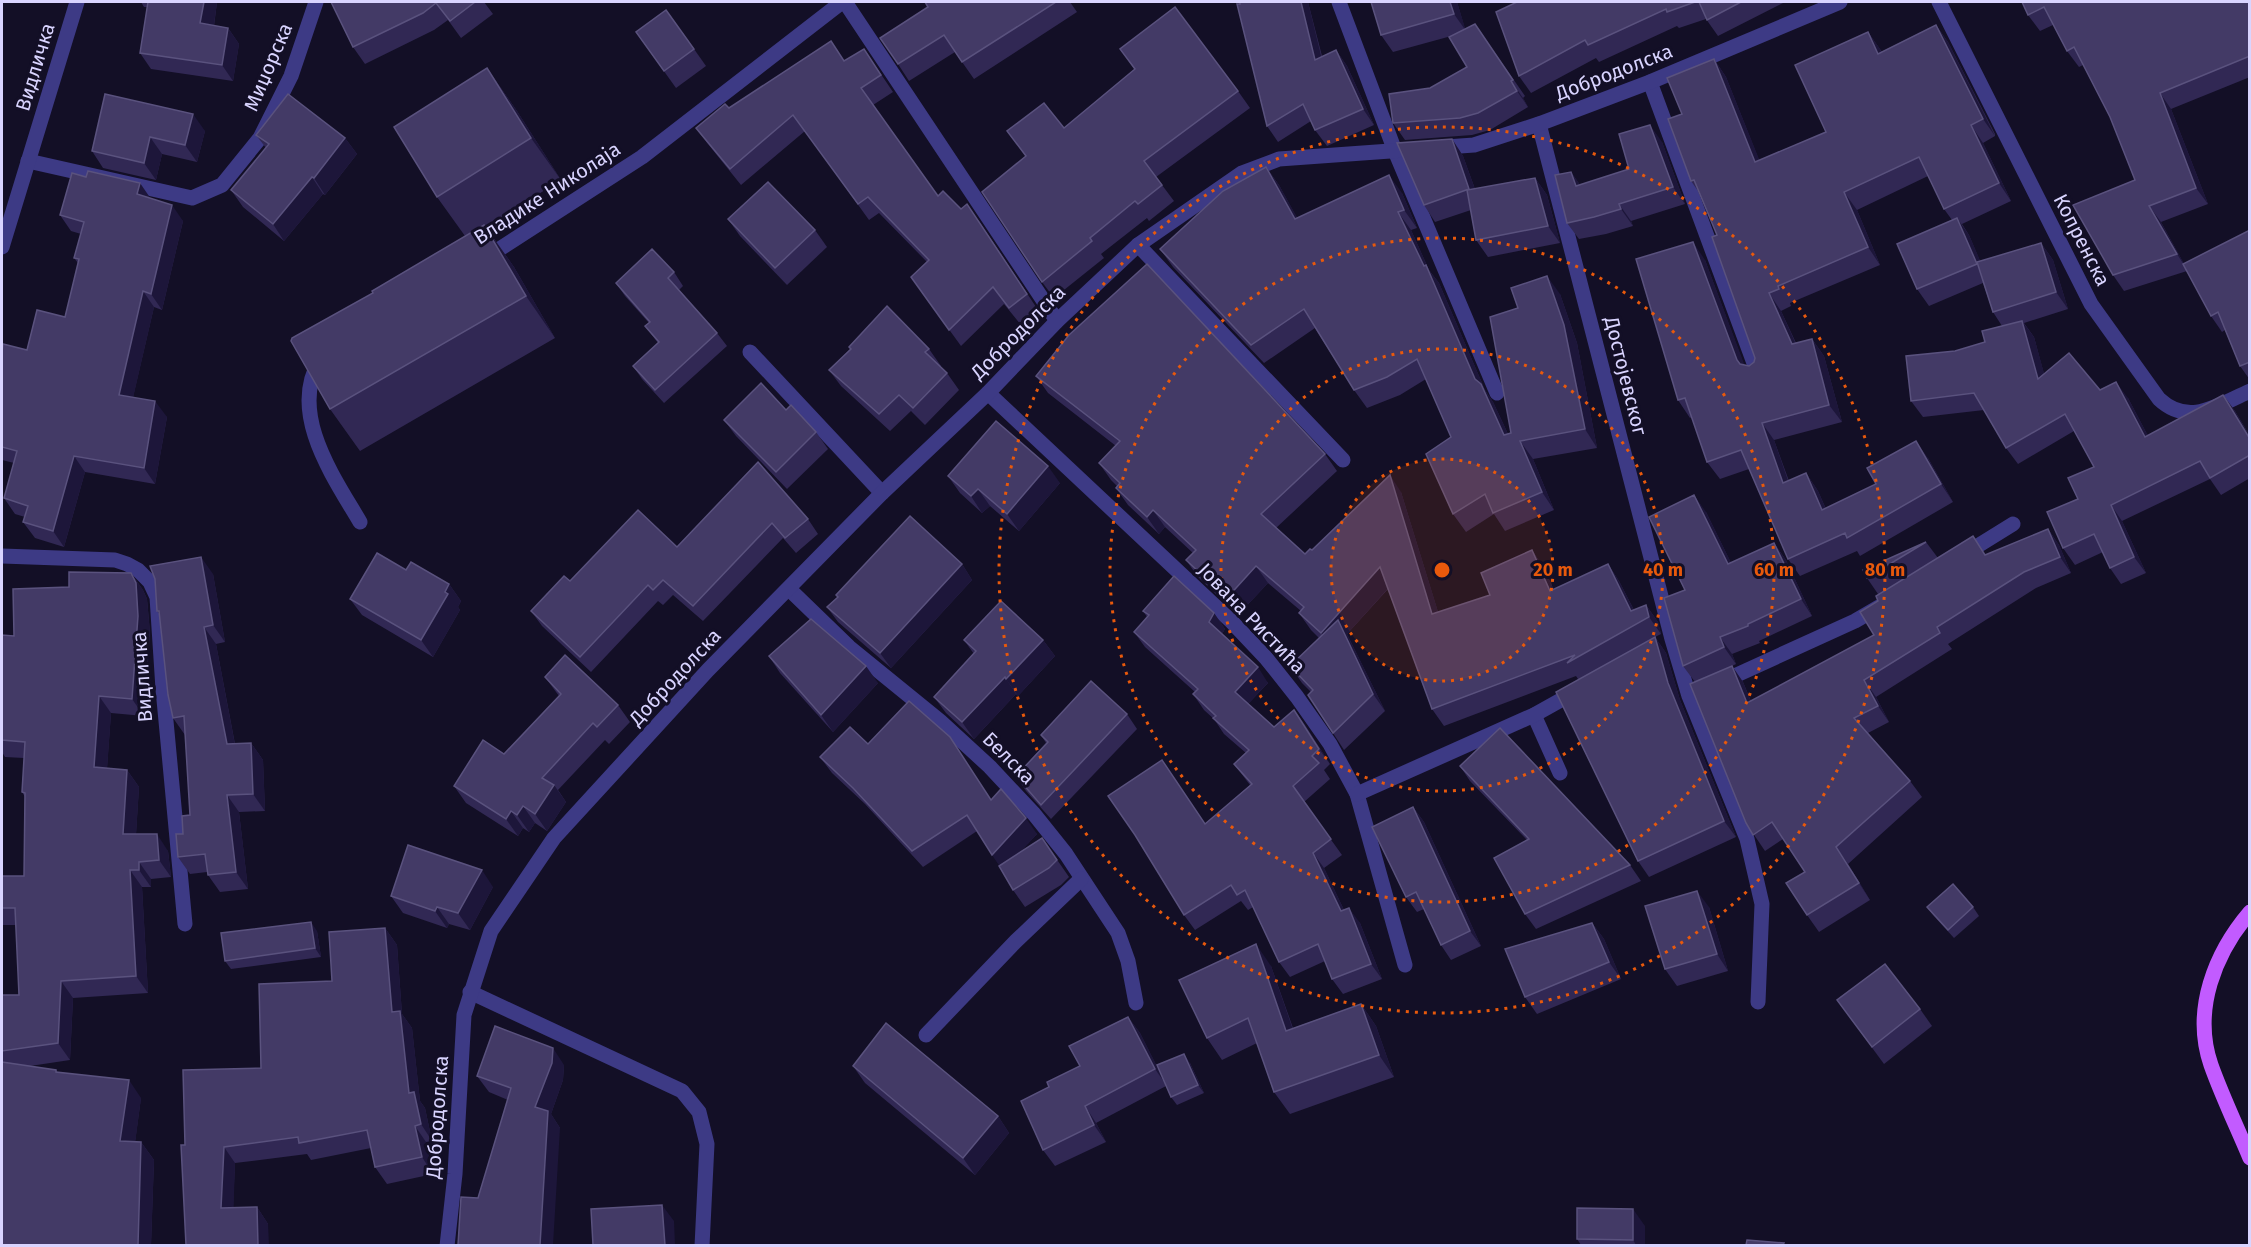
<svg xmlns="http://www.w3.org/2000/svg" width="2251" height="1247" viewBox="0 0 2251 1247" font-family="'Fira Sans',sans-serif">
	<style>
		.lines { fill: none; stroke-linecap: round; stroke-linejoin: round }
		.minor { stroke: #3d3a85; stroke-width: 15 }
		.major { stroke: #c25bff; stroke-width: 15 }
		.wall { fill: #312854 }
		.shaded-wall { fill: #1d163a }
		.building { fill: #433a66; stroke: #5a527e; stroke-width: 1.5 }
		.ring { fill: none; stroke: #e8590c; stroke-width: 3; stroke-dasharray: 3 6 }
		.labels { text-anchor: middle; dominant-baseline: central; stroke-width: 6; stroke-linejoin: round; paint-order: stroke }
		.street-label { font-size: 20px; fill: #d9d4ff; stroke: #130f26 }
		.centre { fill: #e8590c; stroke: #130f26; stroke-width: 3 }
		.ring-label { font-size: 18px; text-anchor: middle; font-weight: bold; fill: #e8590c; stroke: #130f26; stroke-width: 6; stroke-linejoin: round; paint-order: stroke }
	</style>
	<rect width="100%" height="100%" fill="#130f26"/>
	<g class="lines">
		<g class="minor">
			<path d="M 845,2 L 1057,321"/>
			<path d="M 1339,2 L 1395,151 L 1497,393"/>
			<path d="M 1939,2 L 2091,304 L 2159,399 C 2189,427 2218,405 2250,391"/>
			<path d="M 1650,82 L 1758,374"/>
			<path d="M 1539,124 L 1672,639 L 1689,696 L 1747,839 L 1762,904 L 1758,1002"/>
			<path d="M 28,161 L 192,198 L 222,185 L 260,138 L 291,76 L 316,2"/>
			<path d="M 1138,245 L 1343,460"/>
			<path d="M 2,247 L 77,2"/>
			<path d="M 484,259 L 642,157 L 842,2"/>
			<path d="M 750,352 L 882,493"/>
			<path d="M 320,360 C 288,413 333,476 360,522"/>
			<path d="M 988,393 L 1232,622 L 1266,658 L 1297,697 L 1330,744 L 1357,794 L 1405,965"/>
			<path d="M 1963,555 L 2013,524"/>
			<path d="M 2,556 L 115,560 L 127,564 L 138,570 L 150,582 L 157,597 L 163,689 L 185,924"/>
			<path d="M 789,589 L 849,647 L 940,721 L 990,767 L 1034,814 L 1066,854 L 1118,933 L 1128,961 L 1136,1003"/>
			<path d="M 1719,683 L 1855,621 L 1879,607"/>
			<path d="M 1534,715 L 1560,773"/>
			<path d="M 1357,794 L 1534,715 L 1577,691"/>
			<path d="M 470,992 L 682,1091 L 699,1112 L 707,1144 L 702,1246"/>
			<path d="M 926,1035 L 1016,941 L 1081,879"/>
			<path d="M 447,1246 L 455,1174 L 464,1015 L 491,931 L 554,838 L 708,670 L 882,493 L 988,393 L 1057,321 L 1138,245 L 1242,173 L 1279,159 L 1474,145 L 1539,124 L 1650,82 L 1840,2"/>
		</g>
		<path class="major" d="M 2250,912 C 2215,953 2192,1010 2211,1065 C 2222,1096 2237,1127 2250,1158"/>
	</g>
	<g class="wall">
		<path d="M 141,2 L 217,2 L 214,26 L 228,28 L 239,44 L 233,81 L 151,69 L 140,53 L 147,7 L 144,7 Z"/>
		<path d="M 331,2 L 484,2 L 493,14 L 461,38 L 448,20 L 434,30 L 365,64 L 353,47 Z"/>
		<path d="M 925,2 L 1070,2 L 1077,12 L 974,79 L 955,52 L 909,81 L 898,64 L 928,7 Z"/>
		<path d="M 1240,2 L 1308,2 L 1322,56 L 1336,50 L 1347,66 L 1374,125 L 1327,146 L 1315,130 L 1311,121 L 1278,142 L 1267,126 Z"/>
		<path d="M 1371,2 L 1457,2 L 1465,29 L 1475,24 L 1525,96 L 1523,98 L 1528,107 L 1490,130 L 1472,135 L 1405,140 L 1393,123 L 1430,88 L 1467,67 L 1455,35 L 1393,52 L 1381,35 Z"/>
		<path d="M 1517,2 L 1785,2 L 1718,36 L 1706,19 L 1679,28 L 1677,26 L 1599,62 L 1596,58 L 1531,93 L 1519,76 Z"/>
		<path d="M 2022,2 L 2250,2 L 2250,77 L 2171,109 L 2208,204 L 2161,222 L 2184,264 L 2250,230 L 2250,380 L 2240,366 L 2225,330 L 2222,332 L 2211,316 L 2187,271 L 2124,291 L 2113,275 L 2135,180 L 2110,117 L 2083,65 L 2079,67 L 2067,51 L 2053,25 L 2040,31 L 2028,15 Z"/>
		<path d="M 1936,25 L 1948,42 L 1995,134 L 1995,136 L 1983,143 L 2011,201 L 1962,224 L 1969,235 L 1980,261 L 2041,243 L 2053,260 L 2068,309 L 2024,323 L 2034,337 L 2044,374 L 2128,398 L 2148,436 L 2223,395 L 2235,411 L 2250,436 L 2250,478 L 2221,495 L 2210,479 L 2122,521 L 2146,573 L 2121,584 L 2110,568 L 2103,552 L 2075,565 L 2063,548 L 2078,499 L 2094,467 L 2074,431 L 2018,464 L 2006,448 L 1984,410 L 1923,417 L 1911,401 L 1955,351 L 1985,342 L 2002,326 L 1993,312 L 1983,283 L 1929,306 L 1917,289 L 1952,220 L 1944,209 L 1928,176 L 1857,210 L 1880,265 L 1790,303 L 1791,306 L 1781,311 L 1796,343 L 1812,339 L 1824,356 L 1842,422 L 1774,440 L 1789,481 L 1806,473 L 1818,491 L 1826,509 L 1928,458 L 1953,502 L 1860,556 L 1857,551 L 1800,576 L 1788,559 L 1749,469 L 1720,479 L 1707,462 L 1692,417 L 1690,418 L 1678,400 L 1705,260 L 1744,365 L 1749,366 L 1754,362 L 1755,358 L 1717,235 L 1698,191 L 1691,181 L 1682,114 L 1714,59 L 1726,77 L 1759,160 L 1826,132 L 1868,32 L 1882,52 Z"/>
		<path d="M 636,32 L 694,49 L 706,66 L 676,88 Z"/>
		<path d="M 864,49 L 893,92 L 873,105 L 938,196 L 979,221 L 1038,310 L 1021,325 L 1004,304 L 961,346 L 911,277 L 927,262 L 879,213 L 869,220 L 805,131 L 741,185 L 708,144 L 696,128 L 845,61 Z"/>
		<path d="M 1120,49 L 1238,91 L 1250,108 L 1156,177 L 1174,201 L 1149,221 L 1147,218 L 1101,254 L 1104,258 L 1054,298 L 1042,282 L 1026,156 L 1007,131 L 1064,128 L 1135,70 Z"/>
		<path d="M 487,68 L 517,111 L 561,180 L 486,227 L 514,267 L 555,338 L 360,451 L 330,409 L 373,293 L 465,236 L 437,197 Z"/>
		<path d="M 105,94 L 205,131 L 197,162 L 162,154 L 156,180 L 103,168 L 92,151 Z"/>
		<path d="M 256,135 L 345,138 L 357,154 L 325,195 L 323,194 L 284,241 L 243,207 L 231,190 L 266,148 Z"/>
		<path d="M 1452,139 L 1463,156 L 1475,189 L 1535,178 L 1547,195 L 1560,243 L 1488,257 L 1476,240 L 1471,210 L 1435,222 L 1424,205 Z"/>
		<path d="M 1662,142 L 1685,204 L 1631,221 L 1633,226 L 1606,234 L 1579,239 L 1567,223 L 1571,172 L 1580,185 L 1629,169 Z"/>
		<path d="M 1266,167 L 1279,185 L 1297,218 L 1402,193 L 1417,228 L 1411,230 L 1429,270 L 1439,283 L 1485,390 L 1493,402 L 1508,434 L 1511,433 L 1560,294 L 1577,343 L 1597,448 L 1533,459 L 1554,510 L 1505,531 L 1494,514 L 1466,532 L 1453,514 L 1451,437 L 1426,379 L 1400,395 L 1367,408 L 1354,390 L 1315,328 L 1264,363 L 1173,267 L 1160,249 Z"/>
		<path d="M 151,198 L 183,221 L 162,310 L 154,307 L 133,397 L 167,417 L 155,484 L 85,472 L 64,547 L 35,538 L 23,522 L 25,517 L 15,514 L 4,498 L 14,463 L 2,460 L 2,352 L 27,350 L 65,317 L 78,263 L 74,258 L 81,234 L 71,231 L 60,215 Z"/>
		<path d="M 728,219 L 815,230 L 827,247 L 787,285 L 740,236 Z"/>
		<path d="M 674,272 L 683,286 L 679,290 L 717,333 L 727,346 L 664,403 L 642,379 L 633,366 L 658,343 L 645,326 L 649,323 L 625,296 L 616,283 Z"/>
		<path d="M 849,347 L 929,349 L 941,366 L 940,366 L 947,373 L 959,390 L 925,425 L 911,411 L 890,431 L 841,386 L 829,370 L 850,349 Z"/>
		<path d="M 1036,376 L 1325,454 L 1337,471 L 1276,528 L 1305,554 L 1401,492 L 1438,612 L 1490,595 L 1532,550 L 1543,567 L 1554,590 L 1608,564 L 1619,581 L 1634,610 L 1646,605 L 1658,622 L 1661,634 L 1655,637 L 1666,653 L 1680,700 L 1736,837 L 1649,877 L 1638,861 L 1578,679 L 1576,676 L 1444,726 L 1432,709 L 1388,589 L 1347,634 L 1385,711 L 1344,750 L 1333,733 L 1311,692 L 1302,683 L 1290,666 L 1319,638 L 1311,630 L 1299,613 L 1301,611 L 1268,583 L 1238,615 L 1198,577 L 1186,560 L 1193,553 L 1165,527 L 1159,534 L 1128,505 L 1116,488 L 1117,486 L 1111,480 L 1099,463 L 1116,446 L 1048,393 Z"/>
		<path d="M 786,410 L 816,432 L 828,449 L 787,489 L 736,436 L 724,420 Z"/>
		<path d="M 758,462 L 808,519 L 818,534 L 796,553 L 783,538 L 703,621 L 673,595 L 663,605 L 658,601 L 591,672 L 542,626 L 531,611 L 570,581 L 677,547 Z"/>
		<path d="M 948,476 L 1060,483 L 1019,531 L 990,506 L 982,513 L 960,493 Z"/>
		<path d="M 1706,512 L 1731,563 L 1774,543 L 1786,560 L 1812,616 L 1759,641 L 1760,643 L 1732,654 L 1736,664 L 1732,666 L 1743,682 L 1751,701 L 1874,635 L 1878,594 L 1867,578 L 1926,542 L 1938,558 L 1986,555 L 2048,529 L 2059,545 L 2071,573 L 2036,588 L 1948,644 L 1952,649 L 1876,697 L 1889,722 L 1868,733 L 1910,781 L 1922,797 L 1848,864 L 1870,900 L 1819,932 L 1807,915 L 1805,872 L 1783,839 L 1765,851 L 1746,823 L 1695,682 L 1683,666 L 1685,590 Z"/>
		<path d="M 962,564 L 972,580 L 891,668 L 838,622 L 827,607 L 838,598 L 836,595 Z"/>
		<path d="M 131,573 L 143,590 L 147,599 L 150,633 L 144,716 L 111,713 L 107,768 L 127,770 L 139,787 L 136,834 L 168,851 L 171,877 L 151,879 L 151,887 L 142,887 L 148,993 L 73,998 L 70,1060 L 30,1066 L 56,1070 L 58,1072 L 141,1098 L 135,1142 L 141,1142 L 154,1160 L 151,1245 L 2,1245 L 2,995 L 19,995 L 16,925 L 2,925 L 2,876 L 24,876 L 25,797 L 22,792 L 24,758 L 5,757 L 2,752 L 2,635 L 14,636 L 69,587 Z"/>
		<path d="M 213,574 L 225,642 L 216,644 L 235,744 L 251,743 L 263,760 L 265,811 L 239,812 L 248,889 L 220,892 L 208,875 L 207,872 L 190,874 L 178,857 L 183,834 L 190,815 L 185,735 L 173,718 L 160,615 L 157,611 Z"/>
		<path d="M 449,584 L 461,601 L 458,607 L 460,610 L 433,657 L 362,615 L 350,599 Z"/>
		<path d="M 1143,611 L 1214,613 L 1225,629 L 1222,634 L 1268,683 L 1248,704 L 1274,727 L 1294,710 L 1305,725 L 1330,764 L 1324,770 L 1330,779 L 1304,802 L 1342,855 L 1324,868 L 1344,910 L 1360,923 L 1382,979 L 1343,994 L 1332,979 L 1325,961 L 1290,977 L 1279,962 L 1253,907 L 1248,910 L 1241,901 L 1195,930 L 1184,915 L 1206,824 L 1250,785 L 1234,764 L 1246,753 L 1224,734 L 1214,719 L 1204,710 L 1193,694 L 1195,692 L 1145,647 L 1134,632 L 1147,617 Z"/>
		<path d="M 964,640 L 1043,640 L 1055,656 L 1018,696 L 1016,694 L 974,739 L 946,713 L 934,697 L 974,654 Z"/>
		<path d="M 769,656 L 878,683 L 833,732 L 780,673 Z"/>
		<path d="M 545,677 L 618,705 L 630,722 L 609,744 L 605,740 L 558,790 L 566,802 L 547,831 L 535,823 L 529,832 L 523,828 L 518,836 L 466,803 L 454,786 L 504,754 L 559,696 Z"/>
		<path d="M 1127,714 L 1137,729 L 1051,819 L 1026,791 L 1016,776 L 1046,743 L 1041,735 Z"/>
		<path d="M 868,744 L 961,754 L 991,800 L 1037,834 L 1020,852 L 1042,838 L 1069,877 L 1061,885 L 1025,907 L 1013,890 L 1000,866 L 977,831 L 923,867 L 865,804 L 832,773 L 820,757 Z"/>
		<path d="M 1460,766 L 1630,865 L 1641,881 L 1536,929 L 1525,914 L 1527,840 L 1470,781 Z"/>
		<path d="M 1413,807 L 1424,822 L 1481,946 L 1451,960 L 1441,945 L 1424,909 L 1417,912 L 1406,897 Z"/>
		<path d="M 493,887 L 470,930 L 449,924 L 447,928 L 403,913 L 391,896 Z"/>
		<path d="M 1709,907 L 1728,971 L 1677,986 L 1665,969 Z"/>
		<path d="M 1927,907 L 1973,907 L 1979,916 L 1954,938 L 1933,915 Z"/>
		<path d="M 1592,923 L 1604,939 L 1621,979 L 1537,1014 L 1525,997 Z"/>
		<path d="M 385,928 L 397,945 L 402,1014 L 412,1028 L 420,1101 L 425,1108 L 432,1141 L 426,1142 L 433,1174 L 387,1184 L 375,1167 L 371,1148 L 311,1160 L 307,1154 L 235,1163 L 233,1208 L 257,1207 L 268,1224 L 186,1245 L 185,1145 L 261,1068 L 332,981 Z"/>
		<path d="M 317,931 L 321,957 L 231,969 L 225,961 Z"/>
		<path d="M 1271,966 L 1293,1028 L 1361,1004 L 1376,1026 L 1394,1077 L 1290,1114 L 1274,1092 L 1257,1043 L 1222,1060 L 1207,1038 Z"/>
		<path d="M 1837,1000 L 1920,1009 L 1932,1026 L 1884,1064 Z"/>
		<path d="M 1128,1017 L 1140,1033 L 1162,1077 L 1190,1063 L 1204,1093 L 1177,1105 L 1171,1097 L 1166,1086 L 1096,1123 L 1106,1142 L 1055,1166 L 1043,1150 L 1049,1087 L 1080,1066 Z"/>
		<path d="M 564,1065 L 563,1080 L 551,1114 L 560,1128 L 478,1198 L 508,1100 L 489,1092 L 477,1076 Z"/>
		<path d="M 853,1066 L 998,1116 L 1009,1133 L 975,1175 L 865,1083 Z"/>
		<path d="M 1645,1226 L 1645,1245 L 1581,1245 L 1577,1239 Z"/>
	</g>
	<g class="shaded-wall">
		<path d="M 204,2 L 217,2 L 212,39 L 200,23 Z"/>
		<path d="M 1301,2 L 1308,2 L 1326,76 L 1315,60 Z"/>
		<path d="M 1450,2 L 1457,2 L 1466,31 L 1454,14 Z"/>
		<path d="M 1936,25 L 1948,42 L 1995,136 L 1983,119 Z"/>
		<path d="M 228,28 L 239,44 L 233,81 L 222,65 Z"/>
		<path d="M 1868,32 L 1880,49 L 1890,72 L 1878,54 Z"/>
		<path d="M 1336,50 L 1347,66 L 1374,125 L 1363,109 Z"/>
		<path d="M 1714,59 L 1726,77 L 1767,179 L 1755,162 Z"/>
		<path d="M 487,68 L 517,111 L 561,180 L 531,138 Z"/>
		<path d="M 1511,81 L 1523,98 L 1528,107 L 1517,91 Z"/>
		<path d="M 2160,93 L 2171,109 L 2208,204 L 2196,188 Z"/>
		<path d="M 193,114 L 205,131 L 197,162 L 185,145 Z"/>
		<path d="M 1650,125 L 1662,142 L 1685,204 L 1673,187 Z"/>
		<path d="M 1971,125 L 1983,143 L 2011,201 L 1999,183 Z"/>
		<path d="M 150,137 L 162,154 L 156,180 L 144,163 Z"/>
		<path d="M 345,138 L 357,154 L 325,195 L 314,178 Z"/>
		<path d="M 1452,139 L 1463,156 L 1481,206 L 1469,189 Z"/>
		<path d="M 1266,167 L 1279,185 L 1308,237 L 1295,219 Z"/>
		<path d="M 1571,172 L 1583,189 L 1576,186 Z"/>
		<path d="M 1389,175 L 1402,193 L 1417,228 L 1404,210 Z"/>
		<path d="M 312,177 L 323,194 L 284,241 L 273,224 Z"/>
		<path d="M 1535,178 L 1547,195 L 1560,243 L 1548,226 Z"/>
		<path d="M 140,183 L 151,199 L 137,194 Z"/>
		<path d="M 1844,192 L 1857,210 L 1880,265 L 1868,247 Z"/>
		<path d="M 1619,204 L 1631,221 L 1633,226 L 1621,209 Z"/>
		<path d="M 172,205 L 183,221 L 162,310 L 151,294 Z"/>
		<path d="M 2149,206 L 2161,222 L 2188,271 L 2177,254 Z"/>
		<path d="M 1398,212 L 1411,230 L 1429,270 L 1439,283 L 1485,390 L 1493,402 L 1517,453 L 1504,435 L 1475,379 Z"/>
		<path d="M 1957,218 L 1969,235 L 1989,281 L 1977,264 Z"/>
		<path d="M 484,225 L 514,267 L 555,338 L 526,296 Z"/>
		<path d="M 1693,242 L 1705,260 L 1749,377 L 1737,360 Z"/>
		<path d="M 2041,243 L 2053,260 L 2068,309 L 2056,292 Z"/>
		<path d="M 1547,276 L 1560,294 L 1577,343 L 1597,448 L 1585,429 Z"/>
		<path d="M 143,291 L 154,307 L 130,411 L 119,395 Z"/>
		<path d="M 1769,293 L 1781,311 L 1804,362 L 1792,344 Z"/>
		<path d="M 2022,321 L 2034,337 L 2050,395 L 2038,379 Z"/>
		<path d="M 1812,339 L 1824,356 L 1842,422 L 1829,405 Z"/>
		<path d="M 2116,382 L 2128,398 L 2157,453 L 2145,437 Z"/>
		<path d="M 2223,395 L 2235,411 L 2250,436 L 2250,439 Z"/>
		<path d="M 155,401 L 167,417 L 155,484 L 144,468 Z"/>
		<path d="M 1762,423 L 1774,440 L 1795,501 L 1783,483 Z"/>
		<path d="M 1520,441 L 1533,459 L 1554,510 L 1542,492 Z"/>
		<path d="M 1916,441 L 1928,458 L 1953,502 L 1941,484 Z"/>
		<path d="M 74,456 L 85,472 L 64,547 L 53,531 Z"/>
		<path d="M 1048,466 L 1060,483 L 1019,531 L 1007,514 Z"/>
		<path d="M 1806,473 L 1818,491 L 1834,528 L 1822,510 Z"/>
		<path d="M 1390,475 L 1401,492 L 1444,631 L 1432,614 Z"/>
		<path d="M 978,489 L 990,506 L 982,513 L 971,496 Z"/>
		<path d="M 1694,495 L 1706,512 L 1740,581 L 1728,564 Z"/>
		<path d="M 2111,505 L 2122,521 L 2146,573 L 2134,557 Z"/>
		<path d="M 1153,510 L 1165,527 L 1159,534 L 1147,517 Z"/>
		<path d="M 2048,529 L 2059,545 L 2071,573 L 2060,557 Z"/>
		<path d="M 1774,543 L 1786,560 L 1812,616 L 1801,599 Z"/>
		<path d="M 1532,550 L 1543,567 L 1562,608 L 1550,591 Z"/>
		<path d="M 201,557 L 213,574 L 225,642 L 213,625 Z"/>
		<path d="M 962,564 L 972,580 L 891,668 L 880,653 Z"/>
		<path d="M 1608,564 L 1619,581 L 1640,622 L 1631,611 Z"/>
		<path d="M 1256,566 L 1268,583 L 1238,615 L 1227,598 Z"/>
		<path d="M 1380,567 L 1392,584 L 1347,634 L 1385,711 L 1373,694 L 1333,650 L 1321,633 Z"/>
		<path d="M 131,573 L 143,590 L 147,599 L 150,633 L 144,716 L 132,699 Z"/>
		<path d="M 449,584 L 461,601 L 458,607 L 460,610 L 433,657 L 421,640 Z"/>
		<path d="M 1646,605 L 1658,622 L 1661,634 L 1649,617 Z"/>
		<path d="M 1214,613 L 1225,629 L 1220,637 L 1209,622 Z"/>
		<path d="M 204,627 L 216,644 L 238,761 L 227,744 Z"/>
		<path d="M 1655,637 L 1666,653 L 1680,700 L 1736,837 L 1724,821 L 1668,683 Z"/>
		<path d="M 1720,637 L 1732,654 L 1736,664 L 1724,647 Z"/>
		<path d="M 1043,640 L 1055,656 L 1018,696 L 1006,679 Z"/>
		<path d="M 866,666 L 878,683 L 833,732 L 821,715 Z"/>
		<path d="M 1732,666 L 1743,682 L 1758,719 L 1747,703 Z"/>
		<path d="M 1258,667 L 1268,683 L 1245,707 L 1235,692 Z"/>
		<path d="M 1005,677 L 1016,694 L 974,739 L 962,722 Z"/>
		<path d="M 1864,680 L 1876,697 L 1889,722 L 1878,706 Z"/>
		<path d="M 99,696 L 111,713 L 106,784 L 94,767 Z"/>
		<path d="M 1294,710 L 1305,725 L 1330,764 L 1319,749 Z"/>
		<path d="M 251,743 L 263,760 L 265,811 L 253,794 Z"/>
		<path d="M 127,770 L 139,787 L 135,851 L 123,834 Z"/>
		<path d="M 554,785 L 566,802 L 547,831 L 535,814 Z"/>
		<path d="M 227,795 L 239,812 L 248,889 L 236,872 Z"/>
		<path d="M 523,806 L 535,823 L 529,832 L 517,815 Z"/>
		<path d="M 1413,807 L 1424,822 L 1481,946 L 1470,931 Z"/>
		<path d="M 511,811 L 523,828 L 518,836 L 506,819 Z"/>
		<path d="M 1026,818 L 1037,834 L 1003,871 L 992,855 Z"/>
		<path d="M 157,834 L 168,851 L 171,877 L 159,860 Z"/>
		<path d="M 1836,847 L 1848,864 L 1870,900 L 1859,883 Z"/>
		<path d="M 1313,853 L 1324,868 L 1352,927 L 1341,911 Z"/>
		<path d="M 139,862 L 151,879 L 151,887 L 139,870 Z"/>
		<path d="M 130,870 L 142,887 L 148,993 L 136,976 Z"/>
		<path d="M 482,870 L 493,887 L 470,930 L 458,913 Z"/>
		<path d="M 1697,891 L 1709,907 L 1728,971 L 1717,954 Z"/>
		<path d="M 437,907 L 449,924 L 447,928 L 435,911 Z"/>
		<path d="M 1349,908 L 1360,923 L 1382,979 L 1371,964 Z"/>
		<path d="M 311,922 L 317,931 L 321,957 L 315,948 Z"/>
		<path d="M 1592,923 L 1604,939 L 1621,979 L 1609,962 Z"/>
		<path d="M 385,928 L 397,945 L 402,1014 L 412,1028 L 420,1101 L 425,1108 L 432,1141 L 421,1124 L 409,1093 L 392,1012 Z"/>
		<path d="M 1256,944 L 1271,966 L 1301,1053 L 1286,1031 Z"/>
		<path d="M 61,981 L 73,998 L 70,1060 L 58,1043 Z"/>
		<path d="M 1361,1004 L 1376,1026 L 1394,1077 L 1379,1055 Z"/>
		<path d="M 1128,1017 L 1140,1033 L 1167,1086 L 1155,1069 Z"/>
		<path d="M 553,1048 L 564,1065 L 563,1080 L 551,1114 L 560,1128 L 553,1245 L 540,1245 L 535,1107 Z"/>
		<path d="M 1184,1054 L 1190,1063 L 1204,1093 L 1198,1085 Z"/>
		<path d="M 129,1080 L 141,1098 L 133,1159 L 120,1141 Z"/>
		<path d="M 1085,1106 L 1096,1123 L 1106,1142 L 1094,1125 Z"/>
		<path d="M 998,1116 L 1009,1133 L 975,1175 L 963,1158 Z"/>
		<path d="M 415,1126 L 426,1142 L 433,1174 L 422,1157 Z"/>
		<path d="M 141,1142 L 154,1160 L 151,1245 L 138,1245 Z"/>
		<path d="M 224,1147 L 235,1163 L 233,1225 L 221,1208 Z"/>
		<path d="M 662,1205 L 674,1221 L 675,1245 L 665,1245 Z"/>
		<path d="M 257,1207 L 268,1224 L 269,1245 L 258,1245 Z"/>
		<path d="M 1633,1209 L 1645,1226 L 1645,1245 L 1636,1245 L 1633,1240 Z"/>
	</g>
	<g class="building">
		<path d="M 148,2 L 204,2 L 200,23 L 228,28 L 222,65 L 140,53 Z"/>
		<path d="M 331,2 L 475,2 L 450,21 L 436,3 L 423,13 L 353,47 Z"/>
		<path d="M 925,2 L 1056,2 L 962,62 L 944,35 L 898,64 L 880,38 L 928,7 Z"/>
		<path d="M 1240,2 L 1301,2 L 1315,60 L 1336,50 L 1363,109 L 1315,130 L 1303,104 L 1267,126 L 1237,4 L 1240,4 Z"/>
		<path d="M 1371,2 L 1450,2 L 1454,14 L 1381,35 Z"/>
		<path d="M 1517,2 L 1695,2 L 1667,12 L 1666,9 L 1588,45 L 1585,40 L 1519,76 L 1496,12 Z"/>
		<path d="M 1699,2 L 1741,2 L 1707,20 Z"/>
		<path d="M 2022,2 L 2250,2 L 2250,56 L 2160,93 L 2196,188 L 2149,206 L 2177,254 L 2113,275 L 2073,205 L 2135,180 L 2110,117 L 2074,47 L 2067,51 L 2044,7 L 2028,15 Z"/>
		<path d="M 1175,7 L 1238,91 L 1144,161 L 1162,185 L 1138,204 L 1135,201 L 1090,238 L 1092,241 L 1042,282 L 982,192 L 1026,156 L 1007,131 L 1044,103 L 1064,128 L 1135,69 L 1120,49 Z"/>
		<path d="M 666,10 L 694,49 L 664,71 L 636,32 Z"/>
		<path d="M 1475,24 L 1513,80 L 1511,81 L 1517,91 L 1478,113 L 1460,118 L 1393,123 L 1389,94 L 1430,88 L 1467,67 L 1449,37 Z"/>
		<path d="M 1936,25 L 1983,119 L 1971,125 L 1999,183 L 1944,209 L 1919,157 L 1844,192 L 1868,247 L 1778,286 L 1779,289 L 1769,293 L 1792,344 L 1812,339 L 1829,405 L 1762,423 L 1783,483 L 1806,473 L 1822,510 L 1876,484 L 1867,468 L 1916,441 L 1941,484 L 1847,538 L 1845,533 L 1788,559 L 1741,450 L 1707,462 L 1685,398 L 1678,400 L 1636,259 L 1693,242 L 1737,360 L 1740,364 L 1749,366 L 1754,362 L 1755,358 L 1712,237 L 1717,235 L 1694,180 L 1691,181 L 1668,119 L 1682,114 L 1667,78 L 1714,59 L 1755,162 L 1826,132 L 1795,65 L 1868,32 L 1878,54 Z"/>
		<path d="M 831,41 L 844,61 L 864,49 L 881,75 L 861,88 L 938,196 L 943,191 L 961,209 L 967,204 L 1027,294 L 1009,308 L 993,287 L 949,330 L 911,277 L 929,260 L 868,197 L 858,204 L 793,115 L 730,169 L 696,128 L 725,104 L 729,108 Z"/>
		<path d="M 487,68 L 531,138 L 437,197 L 394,127 Z"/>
		<path d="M 105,94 L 193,114 L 185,145 L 150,137 L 144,163 L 92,151 Z"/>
		<path d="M 288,94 L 345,138 L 314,178 L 312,177 L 273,224 L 231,190 L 269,144 L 256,135 Z"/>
		<path d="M 1650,125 L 1673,187 L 1619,204 L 1621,209 L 1594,217 L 1567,223 L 1555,175 L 1571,172 L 1576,186 L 1629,169 L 1619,134 Z"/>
		<path d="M 1452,139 L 1469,189 L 1424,205 L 1397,143 Z"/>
		<path d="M 1266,167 L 1295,219 L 1389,175 L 1404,210 L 1398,212 L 1424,266 L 1426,265 L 1475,379 L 1481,384 L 1504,435 L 1511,433 L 1490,317 L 1518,308 L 1511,288 L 1547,276 L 1564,325 L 1585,429 L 1520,441 L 1542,492 L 1493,513 L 1485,494 L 1453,514 L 1426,454 L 1451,437 L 1417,359 L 1387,377 L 1354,390 L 1304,309 L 1251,345 L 1160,249 L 1223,191 Z"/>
		<path d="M 88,171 L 140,183 L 137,194 L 172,205 L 151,294 L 143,291 L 119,395 L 155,401 L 144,468 L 74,456 L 53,531 L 23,522 L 28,506 L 4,498 L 17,451 L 2,447 L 2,352 L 3,344 L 27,350 L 37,310 L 65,317 L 79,259 L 74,258 L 84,222 L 60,215 L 72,173 L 86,177 Z"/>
		<path d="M 1535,178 L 1548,226 L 1476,240 L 1467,190 Z"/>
		<path d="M 768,182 L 815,230 L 775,268 L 728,219 Z"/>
		<path d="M 1957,218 L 1977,264 L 1917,289 L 1897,244 Z"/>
		<path d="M 484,225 L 526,296 L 330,409 L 291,341 L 292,338 L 373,293 L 372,291 Z"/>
		<path d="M 2250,230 L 2250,362 L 2240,366 L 2218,312 L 2211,316 L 2183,264 Z"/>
		<path d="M 2041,243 L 2056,292 L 1993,312 L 1977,262 Z"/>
		<path d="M 652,249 L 674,272 L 668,278 L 717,333 L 655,390 L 633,366 L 659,342 L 645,326 L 650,322 L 616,283 Z"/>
		<path d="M 1147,264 L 1325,454 L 1261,514 L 1305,554 L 1310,549 L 1312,550 L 1390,475 L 1432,614 L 1490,595 L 1481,573 L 1532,550 L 1550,591 L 1608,564 L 1631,611 L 1646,605 L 1649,617 L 1567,663 L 1575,655 L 1432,709 L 1380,567 L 1321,633 L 1299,613 L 1304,607 L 1256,566 L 1227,598 L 1186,560 L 1196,550 L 1153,510 L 1147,517 L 1116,488 L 1120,483 L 1099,463 L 1120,441 L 1036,376 L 1069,335 Z"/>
		<path d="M 887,306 L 929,349 L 925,352 L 947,373 L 913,408 L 899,395 L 879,414 L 829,370 L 851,349 L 849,347 Z"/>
		<path d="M 2022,321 L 2038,379 L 2069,353 L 2100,390 L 2116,382 L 2145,437 L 2223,395 L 2250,439 L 2250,455 L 2210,478 L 2200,461 L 2111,505 L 2134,557 L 2110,568 L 2094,534 L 2063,548 L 2047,512 L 2078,499 L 2068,478 L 2094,467 L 2065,414 L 2006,448 L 1974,393 L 1911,401 L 1906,356 L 1955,351 L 1985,342 L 1982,331 Z"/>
		<path d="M 761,383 L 786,410 L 791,405 L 816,432 L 776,472 L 724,420 Z"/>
		<path d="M 996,421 L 1048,466 L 1007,514 L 978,489 L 971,496 L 948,476 Z"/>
		<path d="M 758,462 L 808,519 L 785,538 L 772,523 L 693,606 L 663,580 L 653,590 L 648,585 L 580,657 L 531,611 L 564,576 L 570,581 L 638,510 L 677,547 Z"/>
		<path d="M 1694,495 L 1728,564 L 1774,543 L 1801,599 L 1748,624 L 1748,626 L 1720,637 L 1724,647 L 1683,666 L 1664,598 L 1685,590 L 1649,517 Z"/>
		<path d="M 910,516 L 962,564 L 880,653 L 827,607 L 838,597 L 836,595 Z"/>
		<path d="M 2048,529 L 2060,557 L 2024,572 L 1937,627 L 1940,633 L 1864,680 L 1878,706 L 1854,718 L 1910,781 L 1836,847 L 1859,883 L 1807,915 L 1786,883 L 1805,872 L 1772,822 L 1753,835 L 1746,823 L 1690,684 L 1732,666 L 1747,703 L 1874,635 L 1860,612 L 1878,601 L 1876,596 L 1973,536 L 1985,555 Z"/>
		<path d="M 1926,542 L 1867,578 L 1863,570 Z"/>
		<path d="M 377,553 L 406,570 L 411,562 L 449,584 L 445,592 L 448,594 L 421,640 L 350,599 Z"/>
		<path d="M 201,557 L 213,625 L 204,627 L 227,744 L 251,743 L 253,794 L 227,795 L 236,872 L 208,875 L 205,854 L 178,857 L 176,834 L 183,834 L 182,816 L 190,815 L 184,716 L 173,718 L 168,695 L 159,611 L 157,611 L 155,579 L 150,566 Z"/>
		<path d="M 69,572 L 131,573 L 136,583 L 138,616 L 132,699 L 99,696 L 94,767 L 127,770 L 123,834 L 157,834 L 159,860 L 139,862 L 139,870 L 130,870 L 136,976 L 61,981 L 58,1043 L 2,1051 L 2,995 L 19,995 L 15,908 L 2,908 L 2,876 L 24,876 L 25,793 L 22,792 L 25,742 L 2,740 L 2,635 L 14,636 L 13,589 L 69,587 Z"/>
		<path d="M 1174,576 L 1214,613 L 1209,622 L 1258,667 L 1235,692 L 1274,727 L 1294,710 L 1319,749 L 1312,756 L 1319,763 L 1293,786 L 1331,839 L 1313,853 L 1341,911 L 1349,908 L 1371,964 L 1332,979 L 1318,944 L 1279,962 L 1245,890 L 1237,895 L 1231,885 L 1184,915 L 1135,835 L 1108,796 L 1162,760 L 1205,824 L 1252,784 L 1234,764 L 1249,750 L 1213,718 L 1216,716 L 1193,694 L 1198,689 L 1134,632 L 1149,615 L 1143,611 Z"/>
		<path d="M 1001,601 L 1043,640 L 1006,679 L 1005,677 L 962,722 L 934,697 L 976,651 L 964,640 Z"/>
		<path d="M 811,619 L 866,666 L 821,715 L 769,656 Z"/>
		<path d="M 1338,620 L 1373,694 L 1333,733 L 1308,695 L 1313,690 L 1290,666 Z"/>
		<path d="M 1655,637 L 1668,683 L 1724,821 L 1638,861 L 1556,692 Z"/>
		<path d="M 565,655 L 618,705 L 597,727 L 593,723 L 542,778 L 554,785 L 535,814 L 523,806 L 517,815 L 511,811 L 506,819 L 454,786 L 483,740 L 504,754 L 561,694 L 545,677 Z"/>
		<path d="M 1091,681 L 1127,714 L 1041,805 L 1016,776 L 1048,742 L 1041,735 Z"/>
		<path d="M 909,701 L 950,737 L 991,800 L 1001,789 L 1026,818 L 992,855 L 967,815 L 912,851 L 853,788 L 820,757 L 850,727 L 868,744 Z"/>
		<path d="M 1500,728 L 1630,865 L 1525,914 L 1494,858 L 1529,839 L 1460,766 Z"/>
		<path d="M 1413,807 L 1470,931 L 1441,945 L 1416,892 L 1406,897 L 1372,827 Z"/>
		<path d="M 1042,838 L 1057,860 L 1049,868 L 1013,890 L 999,866 Z"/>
		<path d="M 408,845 L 482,870 L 458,913 L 437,907 L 435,911 L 391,896 Z"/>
		<path d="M 1953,884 L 1973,907 L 1948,930 L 1927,907 Z"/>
		<path d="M 1697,891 L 1717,954 L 1665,969 L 1645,906 Z"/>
		<path d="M 311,922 L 315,948 L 225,961 L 221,933 Z"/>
		<path d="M 1592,923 L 1609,962 L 1525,997 L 1505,949 Z"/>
		<path d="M 385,928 L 392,1012 L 400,1011 L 409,1093 L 414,1092 L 421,1124 L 415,1126 L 422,1157 L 375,1167 L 367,1130 L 299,1143 L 298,1137 L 224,1147 L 221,1208 L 257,1207 L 258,1245 L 186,1245 L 181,1145 L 185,1145 L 183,1070 L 261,1068 L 259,984 L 332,981 L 329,932 Z"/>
		<path d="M 1256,944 L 1286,1031 L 1361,1004 L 1379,1055 L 1274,1092 L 1248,1018 L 1207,1038 L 1179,980 Z"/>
		<path d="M 1885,964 L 1920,1009 L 1872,1047 L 1837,1000 Z"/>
		<path d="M 1128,1017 L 1155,1069 L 1085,1106 L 1094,1125 L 1043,1150 L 1021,1101 L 1049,1087 L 1047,1082 L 1080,1066 L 1069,1046 Z"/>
		<path d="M 886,1023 L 998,1116 L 963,1158 L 853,1066 Z"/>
		<path d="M 495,1026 L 553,1048 L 552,1063 L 535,1107 L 548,1111 L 540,1245 L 458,1245 L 461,1197 L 478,1198 L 511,1088 L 477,1076 Z"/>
		<path d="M 1184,1054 L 1198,1085 L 1171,1097 L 1157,1065 Z"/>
		<path d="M 2,1062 L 56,1070 L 56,1072 L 129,1080 L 120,1141 L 141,1142 L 138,1245 L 2,1245 Z"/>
		<path d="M 662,1205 L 665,1245 L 593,1245 L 591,1209 Z"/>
		<path d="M 1577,1208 L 1633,1209 L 1633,1240 L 1577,1239 Z"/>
		<path d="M 1747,1240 L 1784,1243 L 1783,1245 L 1746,1245 Z"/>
	</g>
	<circle cx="1442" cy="570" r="111" fill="#e8590c" fill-opacity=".12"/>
	<g class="ring">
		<circle cx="1442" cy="570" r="111"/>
		<circle cx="1442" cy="570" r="221"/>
		<circle cx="1442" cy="570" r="332"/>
		<circle cx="1442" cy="570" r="443"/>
	</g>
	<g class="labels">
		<g class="street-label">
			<text transform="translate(35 67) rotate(-73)">Видличка</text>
			<text transform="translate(268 67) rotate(-67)">Миџорска</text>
			<text transform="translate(1614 72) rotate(-21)">Добродолска</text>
			<text transform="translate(547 193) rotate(-33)">Владике Николаја</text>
			<text transform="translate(2082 240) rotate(63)">Копренска</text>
			<text transform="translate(1018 332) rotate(-45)">Добродолска</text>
			<text transform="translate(1626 376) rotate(76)">Достојевског</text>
			<text transform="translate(1252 618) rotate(46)">Јована Ристића</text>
			<text transform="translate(142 677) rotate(-94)">Видличка</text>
			<text transform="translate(675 677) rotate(-47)">Добродолска</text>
			<text transform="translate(1009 758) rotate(45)">Белска</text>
			<text transform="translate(437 1117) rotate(-86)">Добродолска</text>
		</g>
	</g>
	<circle cx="1442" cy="570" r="9" class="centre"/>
	<g class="ring-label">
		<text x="1553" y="576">20 m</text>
		<text x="1663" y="576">40 m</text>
		<text x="1774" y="576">60 m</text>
		<text x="1885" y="576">80 m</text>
	</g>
	<rect width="2251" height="1247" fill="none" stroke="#d9d4ff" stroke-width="6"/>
</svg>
